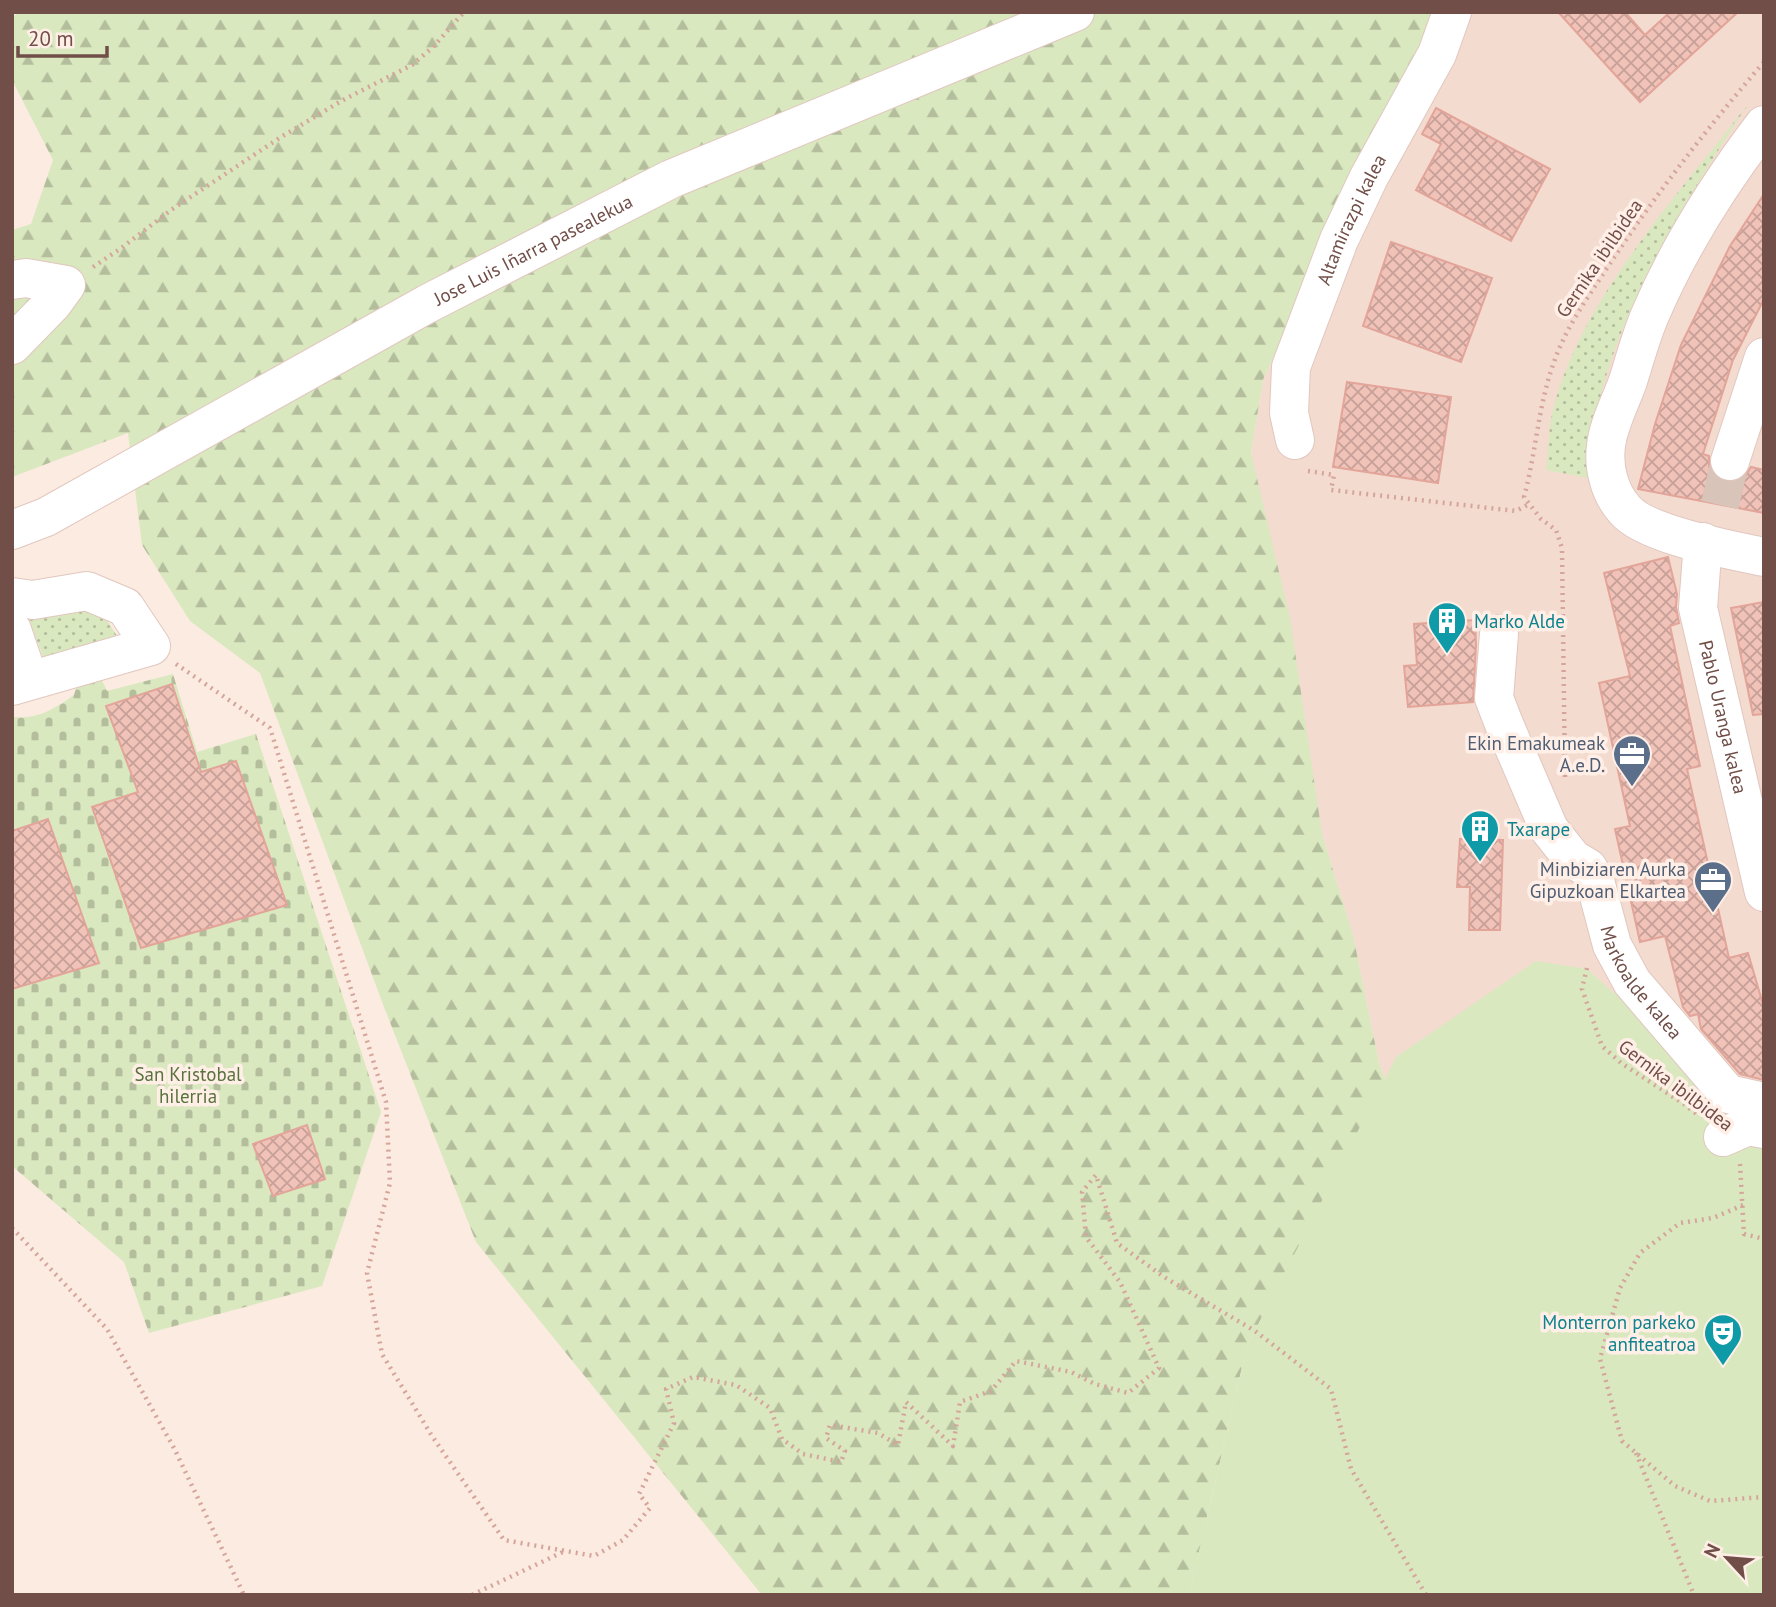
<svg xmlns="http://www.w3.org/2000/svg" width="1776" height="1607" viewBox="0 0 1776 1607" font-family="'PT Sans',sans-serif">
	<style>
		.residential { fill: #f3dbcf }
		.grass { fill: url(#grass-dots) }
		.forest { fill: url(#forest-firs) }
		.cemetery { fill: url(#cemetery-stones) }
		.park { fill: #d9e8bf }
		.building { fill: url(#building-cross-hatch); stroke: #e3a499; stroke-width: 2 }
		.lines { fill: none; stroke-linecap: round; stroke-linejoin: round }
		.minor-tunnel { stroke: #d9c4ba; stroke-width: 38; stroke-dasharray: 38 19; stroke-linecap: butt }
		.minor-casing { stroke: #e1c7bf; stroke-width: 40 }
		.path { stroke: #d5a59c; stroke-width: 4.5; stroke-dasharray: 2 5; stroke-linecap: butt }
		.minor { stroke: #fff; stroke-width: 38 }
		.labels { text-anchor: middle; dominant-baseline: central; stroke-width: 7; stroke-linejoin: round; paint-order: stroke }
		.street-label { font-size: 19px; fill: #714e48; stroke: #ffefe6 }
		.culture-label { font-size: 19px; fill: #0d838f; stroke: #ffefe6; text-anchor: start }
		.service-label { font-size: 19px; fill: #4e5e75; stroke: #ffefe6; text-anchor: end }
		.park-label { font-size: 19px; fill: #58723e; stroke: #ffefe6 }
	</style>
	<defs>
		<pattern id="grass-dots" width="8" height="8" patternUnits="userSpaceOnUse" patternTransform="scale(1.75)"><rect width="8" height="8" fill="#d9e8bf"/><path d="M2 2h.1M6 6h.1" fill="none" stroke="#b4be9d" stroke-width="1.8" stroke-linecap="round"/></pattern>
		<pattern id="forest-firs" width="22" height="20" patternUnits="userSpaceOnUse" patternTransform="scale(1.75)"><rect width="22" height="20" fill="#d9e8bf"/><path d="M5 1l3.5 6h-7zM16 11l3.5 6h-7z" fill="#b4be9d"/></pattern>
		<pattern id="cemetery-stones" width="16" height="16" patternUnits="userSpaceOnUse" patternTransform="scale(1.75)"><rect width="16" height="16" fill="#d9e8bf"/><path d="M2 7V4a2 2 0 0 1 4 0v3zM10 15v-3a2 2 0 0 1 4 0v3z" fill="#b4be9d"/></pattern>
		<pattern id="building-cross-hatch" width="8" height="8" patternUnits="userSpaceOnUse" patternTransform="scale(1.75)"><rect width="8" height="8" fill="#f0c2b8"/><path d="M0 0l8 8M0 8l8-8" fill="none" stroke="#c7a098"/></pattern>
	</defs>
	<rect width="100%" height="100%" fill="#fcebe0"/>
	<path class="residential" d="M 1432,12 L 1764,12 L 1764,1540 L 1461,1295 L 1379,1063 L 1353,935 L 1322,834 L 1251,453 L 1263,380 L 1396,87 L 1431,34 Z"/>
	<g class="grass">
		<path d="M 1749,103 C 1678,211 1593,346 1588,478 L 1546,470 C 1549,449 1548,426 1554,406 C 1583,297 1680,192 1749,103 Z"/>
		<path d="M 86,608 L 106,619 L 119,639 L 44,660 L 28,616 Z"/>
	</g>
	<path class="forest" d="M 20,12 L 1432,12 L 1431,34 L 1396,87 L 1263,380 L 1251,453 L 1290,618 L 1322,834 L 1353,935 L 1379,1063 L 1385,1080 L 1247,1346 L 1189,1595 L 762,1595 L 476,1242 L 384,1007 L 260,673 L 190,621 L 142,545 L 128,433 L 12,477 L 12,230 L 31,224 L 53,160 L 12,80 L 12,17 Z"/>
	<path class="cemetery" d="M 173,674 L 197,752 L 256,734 L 381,1112 L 322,1286 L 149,1333 L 124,1262 L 12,1166 L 12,717 C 36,720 55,709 74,695 L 78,682 L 100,676 L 107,691 Z"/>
	<path class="park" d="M 1536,961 L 1587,969 L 1764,1126 L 1764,1595 L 1189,1595 L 1247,1346 L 1396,1057 Z"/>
	<g class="building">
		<path d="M 1558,12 L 1625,12 L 1645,35 L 1670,12 L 1738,12 L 1640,102 Z"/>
		<path d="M 1436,108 L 1550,169 L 1511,241 L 1416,190 L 1441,144 L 1422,134 Z"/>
		<path d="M 1764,194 L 1764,299 L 1733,360 L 1703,454 L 1709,456 L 1709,466 L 1713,475 L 1724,482 L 1735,482 L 1744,478 L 1751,467 L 1764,470 L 1764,513 L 1638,489 L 1655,424 L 1681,345 L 1730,246 Z"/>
		<path d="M 1391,242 L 1492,278 L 1461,362 L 1363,326 Z"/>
		<path d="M 1347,382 L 1451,397 L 1438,483 L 1333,467 Z"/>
		<path d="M 1668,557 L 1677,594 L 1676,607 L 1679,623 L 1670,626 L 1700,766 L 1687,769 L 1729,958 L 1748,953 L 1764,1008 L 1764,1080 L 1740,1074 L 1701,1029 L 1698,1014 L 1690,1016 L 1683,1007 L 1665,936 L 1640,942 L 1615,829 L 1630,826 L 1599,683 L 1630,676 L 1604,573 Z"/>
		<path d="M 1764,602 L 1764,714 L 1753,715 L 1731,608 Z"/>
		<path d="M 1475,620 L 1476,645 L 1473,702 L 1408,707 L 1404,666 L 1417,665 L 1414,624 Z"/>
		<path d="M 172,684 L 201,772 L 236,761 L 287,905 L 141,948 L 92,807 L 138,792 L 106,706 Z"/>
		<path d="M 48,819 L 99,963 L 12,989 L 12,831 Z"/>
		<path d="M 1460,839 L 1503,840 L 1500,930 L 1469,930 L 1470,887 L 1457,887 Z"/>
		<path d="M 307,1125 L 325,1179 L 273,1196 L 253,1144 Z"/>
	</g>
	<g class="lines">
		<path class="minor-tunnel" d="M 1720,505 L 1730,461"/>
		<defs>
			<g id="minor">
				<path d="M 1764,125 C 1719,184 1679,247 1650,315 C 1641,336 1635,359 1628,381 C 1621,401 1608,425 1606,446 C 1603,468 1610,494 1625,510 C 1646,535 1731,550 1764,557"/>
				<path d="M 12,280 L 26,278 L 66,285 L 53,303 L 12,345"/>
				<path id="s1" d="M 1295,440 L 1289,413 L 1291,367 L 1339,240 L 1369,177 L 1437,54 L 1452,12"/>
				<path d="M 1730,461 L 1764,357"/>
				<path id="s2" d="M 12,530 L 46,517 L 427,304 L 671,179 L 1075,12"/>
				<path id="s3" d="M 1703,542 L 1698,608 L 1764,892"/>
				<path d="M 12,597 L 33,600 L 87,591 L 125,607 L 151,646 L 12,686"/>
				<path d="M 12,630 L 29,680"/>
				<path id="s4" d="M 1499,634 L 1494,698 L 1504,724 L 1549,829 L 1573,859 L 1588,868 L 1595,881 L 1612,945 L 1632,982 L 1728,1094 L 1764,1102"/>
				<path d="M 1723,1137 L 1748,1126 L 1764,1129"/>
			</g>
		</defs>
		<use href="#minor" class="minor-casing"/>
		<g class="path">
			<path d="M 93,267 L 120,249 L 171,210 L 281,137 L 343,100 L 412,65 L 433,47 L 464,12"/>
			<path d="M 1308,471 L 1334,475 L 1331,490 L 1516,511 L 1529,504"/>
			<path d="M 176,664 L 270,728 L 386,1102 L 390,1183 L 367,1273 L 382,1354 L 432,1436 L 504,1540 L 594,1556 L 623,1540 L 650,1508 L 639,1494 L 674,1423 L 666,1389 L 693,1377 L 736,1385 L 770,1408 L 782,1439 L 803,1454 L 841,1462 L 845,1451 L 826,1438 L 830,1425 L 878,1433 L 898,1445 L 906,1402 L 953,1446 L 960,1402 L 991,1391 L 1016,1361 L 1071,1372 L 1095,1384 L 1128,1393 L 1159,1368 L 1120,1282 L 1086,1237 L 1082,1192 L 1096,1175 L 1117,1243 L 1164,1277 L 1255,1331 L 1331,1389 L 1351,1469 L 1426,1595"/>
			<path d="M 1565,777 L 1562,548 L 1556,530 L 1541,519 L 1524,497 C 1536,453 1538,406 1554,362 C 1566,327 1588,297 1609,265 C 1656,194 1708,127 1764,62"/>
			<path d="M 1587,968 L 1582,989 L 1602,1046 L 1621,1063 L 1684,1104 L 1699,1116"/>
			<path d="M 1740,1164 L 1744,1234 L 1764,1239"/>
			<path d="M 1743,1205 L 1713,1218 L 1680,1223 L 1640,1253 L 1620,1288 L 1600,1359 L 1622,1441 L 1675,1486 L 1710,1501 L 1764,1497"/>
			<path d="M 12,1228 L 107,1329 L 174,1448 L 244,1595"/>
			<path d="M 1636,1453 L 1694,1595"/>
			<path d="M 472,1595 L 565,1551"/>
		</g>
		<use href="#minor" class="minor"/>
	</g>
	<defs>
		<symbol id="building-pin" viewBox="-11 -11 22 30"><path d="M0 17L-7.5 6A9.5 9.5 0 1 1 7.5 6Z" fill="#0f9aa8" stroke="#ffefe6"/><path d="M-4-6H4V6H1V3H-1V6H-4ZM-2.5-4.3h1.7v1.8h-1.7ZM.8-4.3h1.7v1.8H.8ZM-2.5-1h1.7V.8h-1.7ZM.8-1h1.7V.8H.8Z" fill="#fff"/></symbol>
		<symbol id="office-pin" viewBox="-11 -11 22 30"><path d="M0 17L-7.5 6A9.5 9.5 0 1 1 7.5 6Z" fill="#5c6f8a" stroke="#ffefe6"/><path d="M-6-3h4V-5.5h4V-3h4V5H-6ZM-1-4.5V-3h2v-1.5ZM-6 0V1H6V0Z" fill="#fff"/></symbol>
		<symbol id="theatre-pin" viewBox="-11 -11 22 30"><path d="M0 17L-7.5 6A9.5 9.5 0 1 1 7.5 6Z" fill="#0f9aa8" stroke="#ffefe6"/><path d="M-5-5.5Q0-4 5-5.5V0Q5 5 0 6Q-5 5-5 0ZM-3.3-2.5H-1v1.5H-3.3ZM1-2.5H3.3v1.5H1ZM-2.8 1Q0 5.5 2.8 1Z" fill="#fff"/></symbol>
	</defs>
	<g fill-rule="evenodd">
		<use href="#building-pin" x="1425" y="599" width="44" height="60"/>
		<use href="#office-pin" x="1610" y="732" width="44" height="60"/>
		<use href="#building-pin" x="1458" y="807" width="44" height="60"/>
		<use href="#office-pin" x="1691" y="858" width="44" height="60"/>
		<use href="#theatre-pin" x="1701" y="1311" width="44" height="60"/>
	</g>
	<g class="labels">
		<g class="street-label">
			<text stroke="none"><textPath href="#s1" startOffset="233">Altamirazpi kalea</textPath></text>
			<text stroke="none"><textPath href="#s2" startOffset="592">Jose Luis Iñarra pasealekua</textPath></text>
			<text transform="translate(1599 258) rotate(-56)">Gernika ibilbidea</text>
			<text stroke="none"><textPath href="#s3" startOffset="178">Pablo Uranga kalea</textPath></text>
			<text stroke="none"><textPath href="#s4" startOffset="390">Markoalde kalea</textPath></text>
			<text transform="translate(1676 1085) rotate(37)">Gernika ibilbidea</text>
		</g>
		<g class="culture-label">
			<text x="1474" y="621">Marko Alde</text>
			<text x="1507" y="829">Txarape</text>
			<text x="1696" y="1322" text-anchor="end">Monterron parkeko<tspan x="1696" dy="22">anfiteatroa</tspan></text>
		</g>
		<g class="service-label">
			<text x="1605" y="743">Ekin Emakumeak<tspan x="1605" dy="22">A.e.D.</tspan></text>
			<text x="1686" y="869">Minbiziaren Aurka<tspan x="1686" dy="22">Gipuzkoan Elkartea</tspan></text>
		</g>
		<g class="park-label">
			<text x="188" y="1074">San Kristobal<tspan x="188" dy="22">hilerria</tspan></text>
		</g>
	</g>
	<rect width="1776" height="1607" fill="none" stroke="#714e48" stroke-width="28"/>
	<g transform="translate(1727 1558) rotate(296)" stroke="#ffefe6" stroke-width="5" paint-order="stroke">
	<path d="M0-5L12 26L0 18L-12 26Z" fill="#714e48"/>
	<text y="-10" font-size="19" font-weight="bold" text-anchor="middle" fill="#714e48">N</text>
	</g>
	<path d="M18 46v10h89v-10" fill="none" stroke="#714e48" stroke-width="3.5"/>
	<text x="28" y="46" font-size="21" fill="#714e48" stroke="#ffefe6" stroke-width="5" paint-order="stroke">20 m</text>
</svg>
